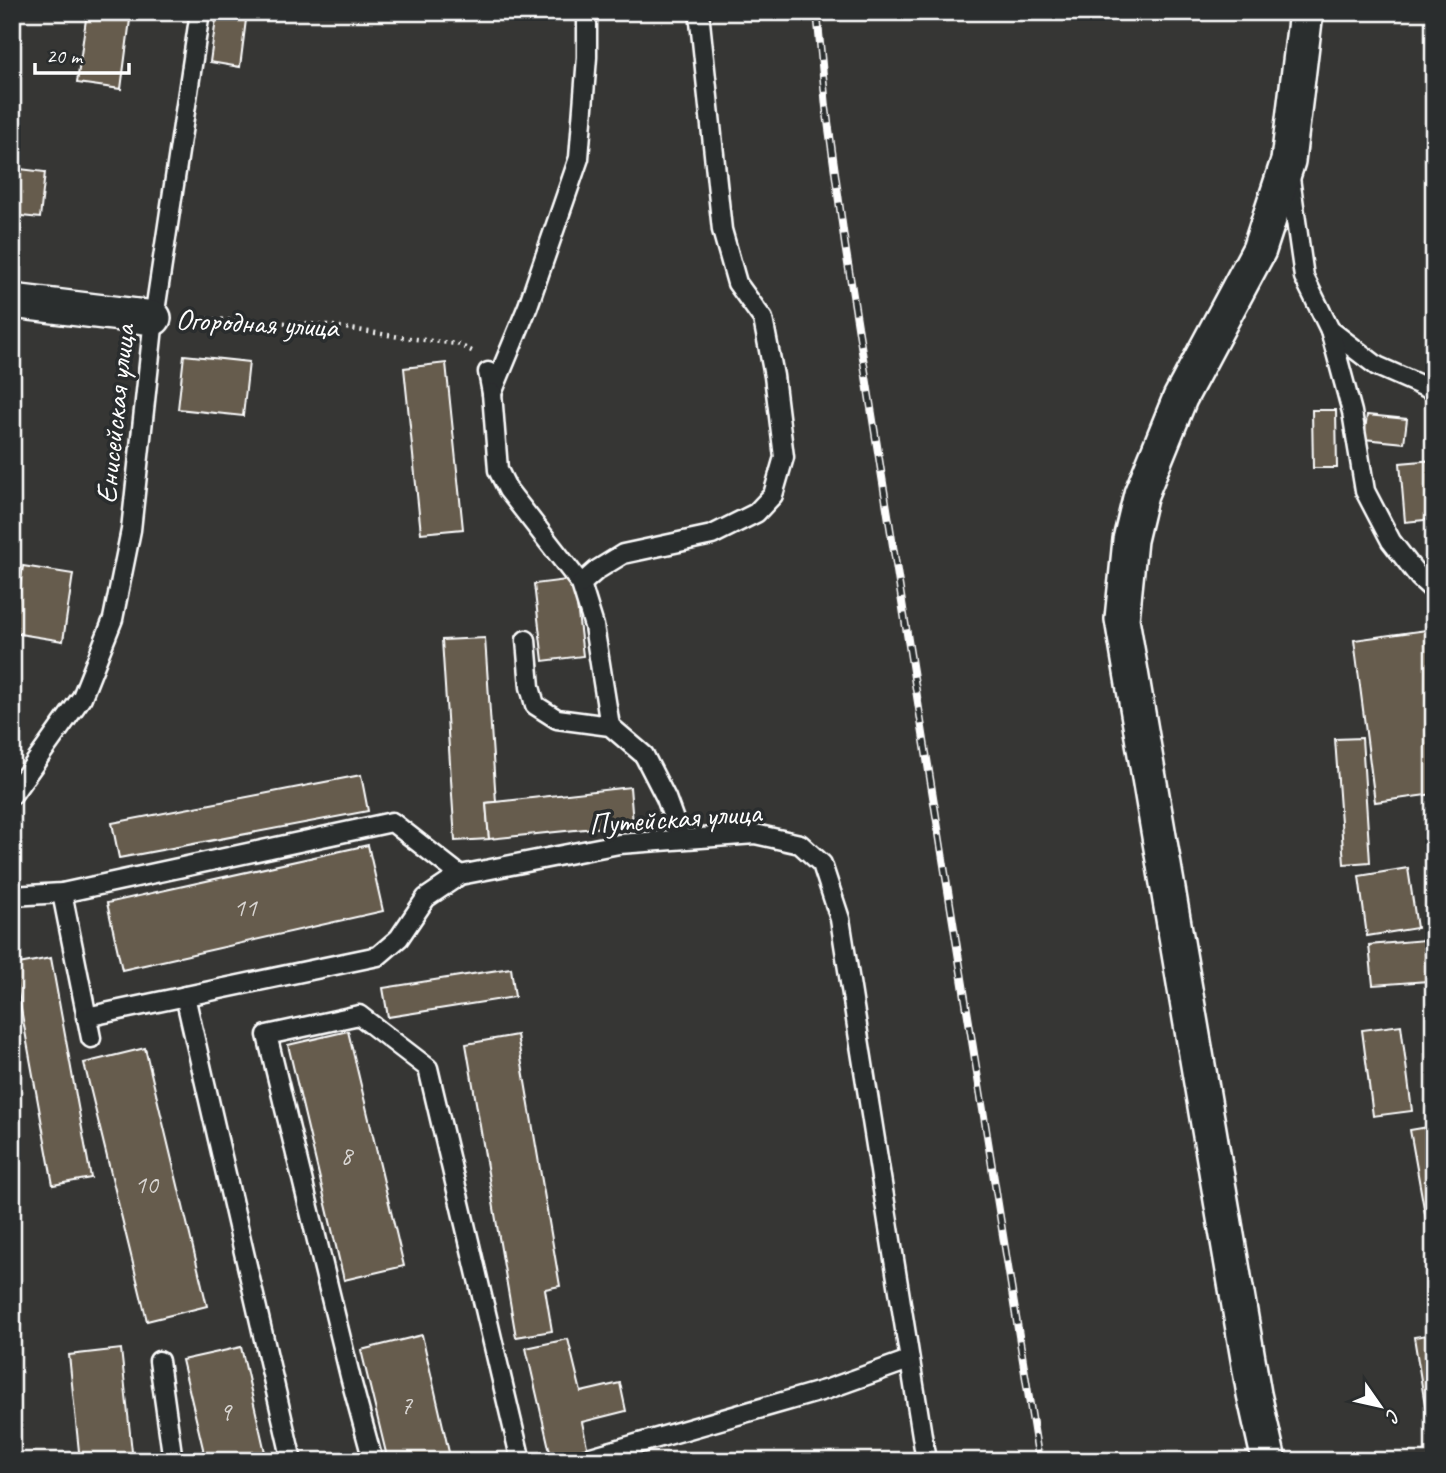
<svg xmlns="http://www.w3.org/2000/svg" width="1446" height="1473" viewBox="0 0 1446 1473" font-family="Caveat,sans-serif">
	<style>
		.building { fill: #665c4e; stroke: #fff; stroke-width: 2 }
		.lines { fill: none; stroke-linecap: round; stroke-linejoin: round }
		.service-casing { stroke: #fff; stroke-width: 23 }
		.minor-casing { stroke: #fff; stroke-width: 38 }
		.path { stroke: #fff; stroke-width: 4.5; stroke-dasharray: 2 5; stroke-linecap: butt }
		.service { stroke: #2a2d2e; stroke-width: 18 }
		.minor { stroke: #2a2d2e; stroke-width: 33 }
		.rail-casing { stroke: #fff; stroke-width: 8 }
		.rail { stroke: #2a2d2e; stroke-width: 5; stroke-dasharray: 16; stroke-linecap: butt }
		.labels { text-anchor: middle; dominant-baseline: central; stroke-width: 7; stroke-linejoin: round; paint-order: stroke }
		.number-label { font-size: 26px; fill: #d9d6d3 }
		.street-label { font-size: 30px; fill: #fff; stroke: #2a2d2e }
	</style>
	<rect width="100%" height="100%" fill="#363634"/>
	<filter id="ink" filterUnits="userSpaceOnUse"><feTurbulence type="fractalNoise" baseFrequency=".0143" numOctaves="2"/><feDisplacementMap in="SourceGraphic" scale="14" xChannelSelector="R" yChannelSelector="G"/><feConvolveMatrix kernelMatrix="1 2 1 2 8 2 1 2 1" color-interpolation-filters="sRGB"/></filter>
	<g filter="url(#ink)">
		<g class="building">
			<path d="M 87,12 L 131,12 L 121,89 L 77,83 Z"/>
			<path d="M 217,12 L 247,12 L 240,67 L 210,62 Z"/>
			<path d="M 12,168 L 45,172 L 40,218 L 12,215 Z"/>
			<path d="M 184,355 L 249,362 L 243,416 L 178,409 Z"/>
			<path d="M 446,363 L 463,529 L 421,533 L 404,368 Z"/>
			<path d="M 12,375 L 18,376 L 13,409 L 12,409 Z"/>
			<path d="M 1312,410 L 1336,410 L 1337,468 L 1313,468 Z"/>
			<path d="M 1367,415 L 1407,419 L 1404,443 L 1364,439 Z"/>
			<path d="M 1434,460 L 1434,519 L 1405,522 L 1400,463 Z"/>
			<path d="M 23,566 L 73,574 L 63,641 L 13,633 Z"/>
			<path d="M 574,579 L 583,656 L 543,661 L 534,584 Z"/>
			<path d="M 1434,629 L 1434,794 L 1375,802 L 1354,640 Z"/>
			<path d="M 485,638 L 496,802 L 486,803 L 489,839 L 455,841 L 442,640 Z"/>
			<path d="M 1362,738 L 1370,862 L 1344,864 L 1335,739 Z"/>
			<path d="M 361,775 L 368,811 L 119,858 L 112,823 Z"/>
			<path d="M 630,787 L 633,824 L 489,839 L 486,803 Z"/>
			<path d="M 368,845 L 383,911 L 122,970 L 107,903 Z"/>
			<path d="M 1408,868 L 1417,928 L 1367,936 L 1359,876 Z"/>
			<path d="M 1424,940 L 1428,981 L 1373,985 L 1369,945 Z"/>
			<path d="M 51,958 L 91,1178 L 53,1185 L 13,965 Z"/>
			<path d="M 511,968 L 515,997 L 388,1017 L 383,988 Z"/>
			<path d="M 1401,1025 L 1412,1111 L 1373,1116 L 1362,1030 Z"/>
			<path d="M 348,1031 L 404,1266 L 344,1280 L 288,1045 Z"/>
			<path d="M 517,1035 L 560,1286 L 545,1289 L 552,1331 L 516,1337 L 466,1044 Z"/>
			<path d="M 145,1048 L 207,1306 L 147,1321 L 84,1063 Z"/>
			<path d="M 1434,1126 L 1434,1264 L 1410,1130 Z"/>
			<path d="M 1434,1334 L 1434,1441 L 1431,1442 L 1414,1337 Z"/>
			<path d="M 422,1335 L 451,1461 L 388,1461 L 361,1350 Z"/>
			<path d="M 568,1339 L 581,1392 L 620,1383 L 626,1411 L 582,1422 L 589,1456 L 571,1461 L 552,1461 L 526,1348 Z"/>
			<path d="M 241,1347 L 267,1461 L 206,1461 L 182,1360 Z"/>
			<path d="M 121,1349 L 133,1461 L 80,1461 L 69,1355 Z"/>
		</g>
		<g class="lines">
			<defs>
				<g id="service">
					<path d="M 1290,178 L 1304,277 L 1330,330 L 1377,366 L 1434,391"/>
					<path d="M 1330,330 L 1352,412 L 1365,491 L 1391,541 L 1419,577 L 1434,591"/>
					<path d="M 488,372 L 492,393 L 528,306 L 579,158 L 587,57 L 587,12"/>
					<path d="M 492,393 L 498,470 L 508,490 L 581,584 L 594,626 L 610,726"/>
					<path d="M 581,584 L 597,570 L 623,554 L 712,535 L 756,513 L 773,495 L 784,457 L 774,376 L 763,319 L 737,283 L 722,230 L 699,12"/>
					<path d="M 526,640 L 530,687 L 535,705 L 557,719 L 610,726 L 644,755 L 666,798 L 681,839"/>
					<path d="M 12,795 L 82,697 L 113,619 L 131,530 L 154,318 L 200,12"/>
					<path d="M 62,893 L 91,1038"/>
					<path d="M 12,896 L 62,893 L 392,822 L 460,875"/>
					<path d="M 185,996 L 292,1461"/>
					<path d="M 86,1017 L 378,956 L 399,938 L 426,898 L 460,875 L 619,844 L 755,834 L 800,844 L 822,864 L 840,919 L 926,1461"/>
					<path d="M 159,1361 L 173,1461"/>
					<path d="M 373,1461 L 351,1380 L 267,1035 L 359,1015 L 428,1068 L 521,1461"/>
					<path d="M 577,1461 L 828,1389 L 909,1360"/>
				</g>
				<g id="minor">
					<path d="M 12,301 L 154,318"/>
					<path d="M 1269,1461 L 1254,1394 L 1122,619 L 1130,540 L 1141,494 L 1180,398 L 1259,250 L 1288,161 L 1306,12"/>
				</g>
			</defs>
			<use href="#service" class="service-casing"/>
			<use href="#minor" class="minor-casing"/>
			<path class="path" d="M 186,318 L 327,325 L 400,337 L 457,344 L 474,352"/>
			<use href="#service" class="service"/>
			<use href="#minor" class="minor"/>
			<defs>
				<path id="rail" d="M 817,12 L 826,107 L 845,245 L 1039,1461"/>
			</defs>
			<use href="#rail" class="rail-casing"/>
			<use href="#rail" class="rail"/>
		</g>
	</g>
	<g class="labels">
		<g class="number-label">
			<text x="245" y="907">11</text>
			<text x="346" y="1155">8</text>
			<text x="146" y="1184">10</text>
			<text x="406" y="1405">7</text>
			<text x="225" y="1411">9</text>
		</g>
		<g class="street-label">
			<text transform="translate(257 323) rotate(3)">Огородная улица</text>
			<text transform="translate(115 414) rotate(-84)">Енисейская улица</text>
			<text transform="translate(675 818) rotate(-4)">Путейская улица</text>
		</g>
	</g>
	<rect width="1446" height="1473" fill="none" stroke="#2a2d2e" stroke-width="42"/>
	<rect x="21" y="21" width="1404" height="1431" fill="none" stroke="#fff" stroke-width="2.5" filter="url(#ink)"/>
	<g transform="translate(1380 1406) rotate(124)" stroke="#2a2d2e" stroke-width="5" paint-order="stroke">
	<path d="M0-5L12 26L0 18L-12 26Z" fill="#ffffff"/>
	<text y="-10" font-size="19" font-weight="bold" text-anchor="middle" fill="#ffffff">С</text>
	</g>
	<path d="M35 63v10h94v-10" fill="none" stroke="#ffffff" stroke-width="3.5"/>
	<text x="46" y="63" font-size="21" fill="#ffffff" stroke="#2a2d2e" stroke-width="5" paint-order="stroke">20 m</text>
</svg>
